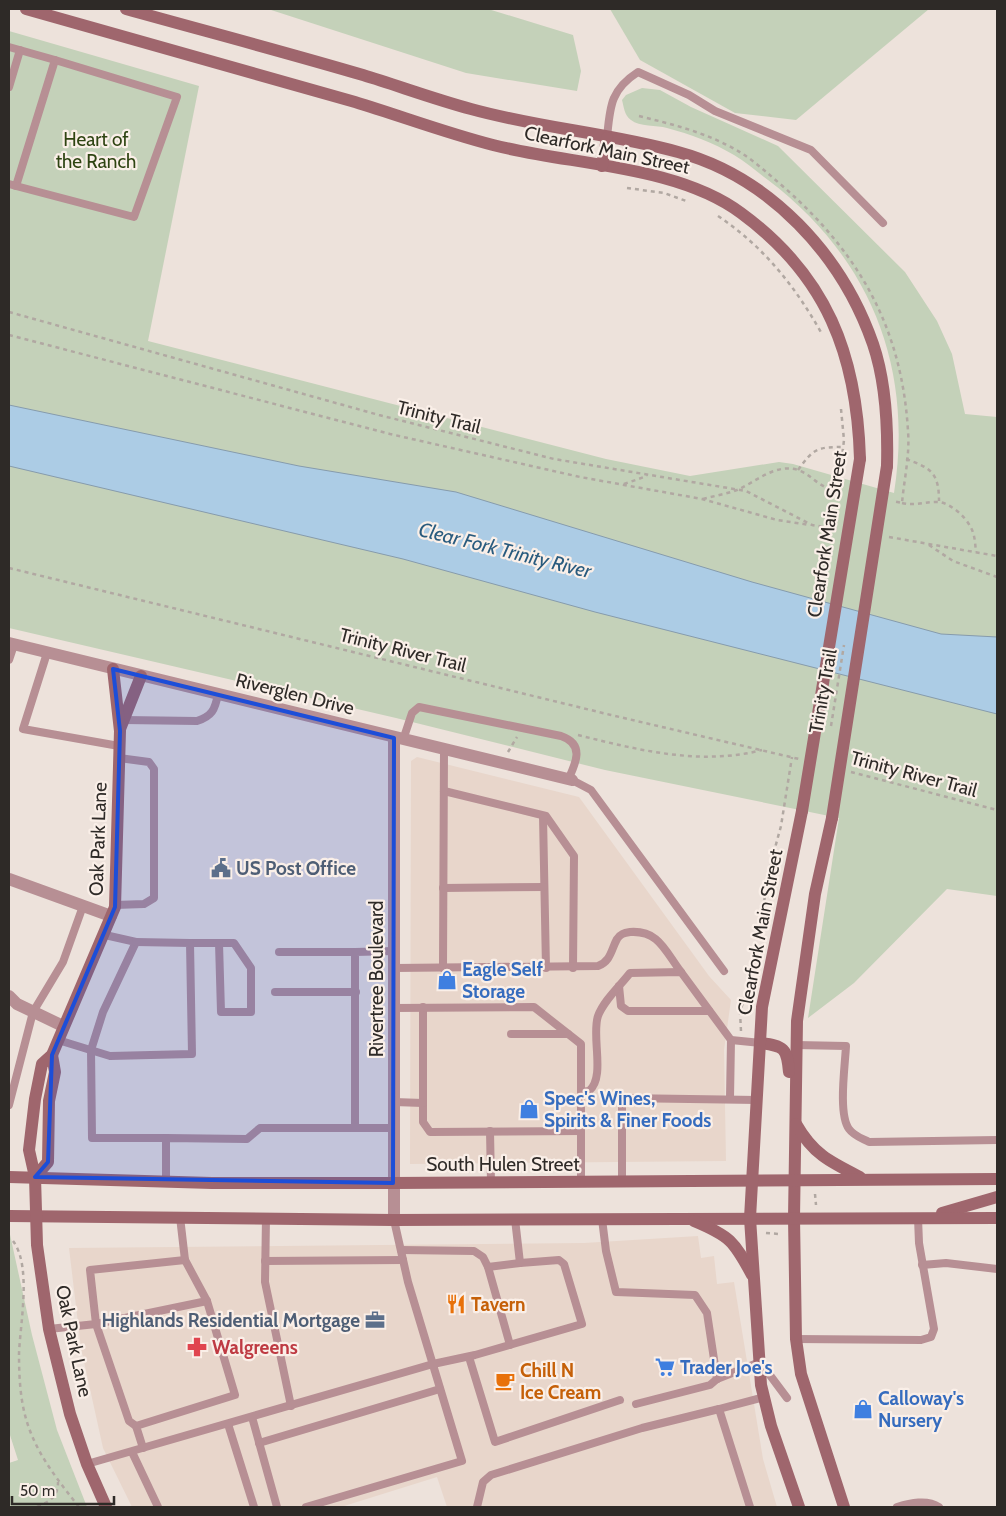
<svg xmlns="http://www.w3.org/2000/svg" width="1006" height="1516" viewBox="0 0 1006 1516" font-family="Cabin,sans-serif">
	<style>
		.built { fill: #e8d6cb }
		.green { fill: #c4d1b9 }
		.water { fill: #accce5; stroke: #869bac }
		.lines { fill: none; stroke-linecap: round; stroke-linejoin: round }
		.path { stroke: #b1a8a2; stroke-width: 2.5; stroke-dasharray: 4 4; stroke-linecap: butt }
		.lane { stroke: #b78f94; stroke-width: 8 }
		.street { stroke: #b78f94; stroke-width: 12 }
		.secondary { stroke: #9f666d; stroke-width: 12 }
		.secondary-bridge { stroke: #9f666d; stroke-width: 12 }
		.marked { fill: #1d4ed8; fill-opacity: 0.2; stroke: #1d4ed8; stroke-width: 4; stroke-linejoin: round }
		.labels { text-anchor: middle; dominant-baseline: central; stroke-width: 4.5; stroke-linejoin: round; paint-order: stroke }
		.park-label { font-size: 19px; fill: #2e4412; stroke: #faefe8 }
		.street-label { font-size: 19px; fill: #2e2a27; stroke: #faefe8 }
		.service-label { font-size: 19px; font-weight: bold; fill: #4e5e75; stroke: #faefe8; text-anchor: start }
		.shop-label { font-size: 19px; font-weight: bold; fill: #366cbe; stroke: #faefe8; text-anchor: start }
		.food-label { font-size: 19px; font-weight: bold; fill: #c56008; stroke: #faefe8; text-anchor: start }
		.health-label { font-size: 19px; font-weight: bold; fill: #be3a42; stroke: #faefe8; text-anchor: start }
		.water-label { font-size: 20px; font-style: italic; fill: #295b7e; stroke: #faefe8 }
	</style>
	<rect width="100%" height="100%" fill="#ede2db"/>
	<g class="built">
		<path d="M 417,757 L 579,797 L 709,976 L 731,1000 L 724,1050 L 726,1161 L 410,1164 L 411,761 Z"/>
		<path d="M 698,1236 L 701,1258 L 714,1256 L 717,1284 L 734,1282 L 763,1459 L 777,1507 L 447,1507 L 437,1477 L 341,1507 L 132,1507 L 103,1448 L 81,1348 L 69,1248 L 584,1243 Z"/>
	</g>
	<g class="green">
		<path d="M 268,9 L 488,9 L 573,35 L 581,71 L 577,91 L 466,73 Z"/>
		<path d="M 610,9 L 929,9 L 796,120 L 735,113 L 640,60 Z"/>
		<path d="M 9,31 L 199,86 L 148,341 L 606,459 L 690,476 L 779,462 L 793,464 L 894,493 C 914,367 870,257 768,180 C 757,172 746,162 734,155 C 714,143 690,134 667,128 C 657,125 639,127 631,120 C 624,115 624,107 622,100 L 626,95 L 642,88 L 660,90 L 691,107 L 778,146 L 905,272 L 937,321 L 952,354 L 965,414 L 997,417 L 997,896 L 947,889 L 854,983 L 808,1018 L 839,818 L 605,770 L 396,718 L 9,628 Z"/>
		<path d="M 9,1230 L 32,1335 L 57,1430 L 87,1507 L 9,1507 L 9,1463 L 18,1460 L 9,1432 Z"/>
	</g>
	<path class="water" d="M 9,405 L 299,466 L 456,492 L 752,582 L 941,634 L 997,637 L 997,714 L 595,612 L 403,559 L 9,466 Z"/>
	<g class="lines">
		<g class="path">
			<path d="M 639,116 C 671,124 700,131 729,146 C 751,157 767,173 786,189 C 861,256 902,330 908,431 C 910,455 904,480 902,503 L 893,501"/>
			<path d="M 627,188 L 664,193 L 689,202"/>
			<path d="M 718,216 C 764,247 795,286 822,334"/>
			<path d="M 9,312 L 379,415 L 554,459 L 746,491 L 812,525 L 837,529"/>
			<path d="M 9,335 L 390,434 L 580,477 L 702,499 L 777,520 L 810,525"/>
			<path d="M 841,409 L 844,440 L 838,490 L 841,491"/>
			<path d="M 906,459 C 931,468 939,473 939,501"/>
			<path d="M 798,470 C 814,448 817,447 844,447"/>
			<path d="M 624,484 L 647,476"/>
			<path d="M 703,499 C 714,496 726,494 737,490 C 756,482 775,463 798,470 C 813,475 820,490 838,490"/>
			<path d="M 902,503 C 915,506 924,502 936,502 C 948,501 965,516 970,526 C 975,534 975,543 976,552"/>
			<path d="M 889,537 L 997,556"/>
			<path d="M 929,545 L 953,561 L 997,577"/>
			<path d="M 9,568 L 611,715 L 799,759"/>
			<path d="M 831,726 L 844,645"/>
			<path d="M 578,735 C 638,750 701,766 762,750"/>
			<path d="M 508,752 L 517,737"/>
			<path d="M 851,772 L 997,810"/>
			<path d="M 761,940 L 766,881 L 781,826 L 792,757"/>
			<path d="M 741,1031 L 740,1012 L 758,955"/>
			<path d="M 815,1194 L 816,1205"/>
			<path d="M 766,1233 L 779,1234"/>
			<path d="M 13,1241 C 32,1266 20,1324 19,1354 C 19,1374 20,1396 25,1415 C 34,1451 57,1479 79,1507"/>
			<path d="M 37,1507 C 50,1501 58,1497 58,1482"/>
		</g>
		<g class="lane">
			<path d="M 9,47 L 55,60 L 16,186 L 9,184"/>
			<path d="M 9,87 L 20,50"/>
			<path d="M 607,138 C 610,107 610,90 638,72 L 689,95 L 715,111 L 811,150 L 883,223"/>
			<path d="M 16,186 L 134,217 L 177,97 L 55,60"/>
			<path d="M 47,653 L 23,729 L 119,746"/>
			<path d="M 9,660 L 14,645"/>
			<path d="M 124,720 L 197,721 C 212,716 215,710 218,694"/>
			<path d="M 403,740 L 412,713 L 419,707 L 561,736 C 585,744 576,763 568,780"/>
			<path d="M 572,780 L 591,790 L 724,971"/>
			<path d="M 444,791 L 546,816 L 574,856 L 573,968"/>
			<path d="M 543,816 L 546,968"/>
			<path d="M 443,888 L 544,887"/>
			<path d="M 115,905 L 144,904 L 154,898 L 154,769 L 149,762 L 119,758"/>
			<path d="M 105,935 L 136,942 L 103,1012 L 91,1050 L 92,1138 L 166,1138"/>
			<path d="M 190,943 L 219,943 L 221,1012 L 251,1012 L 251,968 L 234,943 L 219,943"/>
			<path d="M 279,952 L 355,952"/>
			<path d="M 395,968 L 598,966 C 611,961 611,950 617,939 C 620,934 624,933 630,932 C 659,930 665,951 681,972"/>
			<path d="M 443,968 L 444,750"/>
			<path d="M 619,986 L 621,1006 L 628,1011 L 709,1011"/>
			<path d="M 275,992 L 356,992"/>
			<path d="M 423,1007 L 423,1122 L 430,1132 L 581,1131"/>
			<path d="M 394,1008 L 534,1007 L 581,1044 L 581,1182"/>
			<path d="M 511,1034 L 568,1034"/>
			<path d="M 58,1040 L 110,1056 L 192,1054 L 190,943 L 136,942"/>
			<path d="M 796,1045 L 846,1046 C 845,1066 838,1114 849,1129 C 854,1136 861,1138 869,1142 L 997,1140"/>
			<path d="M 581,1092 L 589,1091 C 606,1077 591,1036 598,1016 C 604,1000 620,986 630,973 L 681,972 L 731,1040 L 761,1043"/>
			<path d="M 730,1098 L 731,1040"/>
			<path d="M 394,1102 L 423,1103"/>
			<path d="M 9,1105 L 33,1012 L 63,962 L 83,906"/>
			<path d="M 355,1128 L 355,952 L 395,951"/>
			<path d="M 490,1131 L 491,1183"/>
			<path d="M 622,1181 L 622,1098 L 757,1100"/>
			<path d="M 166,1182 L 166,1138 L 247,1139 L 260,1128 L 394,1128"/>
			<path d="M 266,1218 L 265,1282 L 291,1406"/>
			<path d="M 602,1219 L 606,1251 L 616,1292 L 695,1295 L 707,1313 L 717,1379"/>
			<path d="M 401,1250 L 474,1251 L 483,1257 L 488,1267"/>
			<path d="M 265,1261 L 403,1260"/>
			<path d="M 922,1265 L 946,1263 L 997,1269"/>
			<path d="M 49,1329 L 96,1324 L 90,1270 L 185,1260"/>
			<path d="M 796,1339 L 921,1340 L 931,1337 L 934,1329 L 919,1243 L 918,1218"/>
			<path d="M 510,1345 L 488,1267 L 520,1263"/>
			<path d="M 469,1357 L 495,1442 L 620,1400"/>
			<path d="M 636,1404 L 710,1385 L 717,1379 L 760,1362 L 787,1398"/>
			<path d="M 719,1409 L 764,1397"/>
			<path d="M 252,1417 L 277,1507"/>
			<path d="M 228,1424 L 254,1507"/>
			<path d="M 136,1426 L 129,1421 L 96,1324 L 207,1301"/>
			<path d="M 259,1443 L 440,1389"/>
			<path d="M 143,1448 L 136,1426 L 235,1395 L 207,1301 L 185,1260 L 180,1217"/>
			<path d="M 132,1452 L 158,1507"/>
			<path d="M 87,1464 L 433,1364 L 475,1355 L 582,1324 L 564,1264 L 559,1260 L 520,1263 L 515,1219"/>
			<path d="M 306,1507 L 462,1461 L 408,1282 L 394,1220"/>
			<path d="M 477,1507 L 483,1482 L 491,1475 L 642,1428 L 719,1409 L 750,1507"/>
			<path d="M 897,1507 C 910,1503 927,1499 939,1507"/>
		</g>
		<g class="street">
			<path d="M 9,643 L 572,780"/>
			<path d="M 9,879 L 111,916"/>
			<path d="M 9,996 L 17,1004 L 63,1026"/>
			<path d="M 394,1220 L 394,738"/>
		</g>
		<g class="secondary">
			<path d="M 26,9 C 135,40 245,70 355,102 C 401,116 446,133 493,145 C 570,165 677,165 741,213 C 827,276 857,355 860,459"/>
			<path d="M 126,9 C 205,31 285,52 363,75 C 399,86 434,99 471,109 C 539,128 610,133 678,152 C 770,177 842,255 873,344 C 886,382 888,426 887,466"/>
			<path d="M 602,166 L 607,138"/>
			<path d="M 120,729 L 141,676"/>
			<path d="M 832,818 L 815,894 L 797,1021 L 794,1218 L 796,1339 L 801,1374 L 844,1507"/>
			<path d="M 761,1043 C 784,1046 787,1048 789,1072"/>
			<path d="M 796,1124 C 813,1154 830,1162 860,1177"/>
			<path d="M 9,1177 L 212,1183 L 393,1183 L 997,1179"/>
			<path d="M 35,1177 L 48,1162 L 49,1101 L 55,1072 L 52,1055"/>
			<path d="M 942,1213 L 997,1197"/>
			<path d="M 9,1216 L 394,1220 L 997,1218"/>
			<path d="M 694,1221 C 730,1236 734,1241 752,1275"/>
			<path d="M 106,1507 L 87,1464 L 70,1414 L 49,1329 L 37,1245 L 35,1177 L 29,1150 L 35,1099 L 42,1064 L 52,1055 L 115,907 L 120,731 L 113,669"/>
			<path d="M 799,1507 L 771,1426 L 761,1385 L 750,1218 L 762,1007 L 802,811"/>
		</g>
		<g class="secondary-bridge">
			<path d="M 802,811 L 860,459"/>
			<path d="M 832,818 L 887,466"/>
		</g>
	</g>
	<path class="marked" d="M 113,669 L 394,738 L 393,1183 L 35,1177 L 48,1162 L 52,1055 L 115,907 L 120,731 Z"/>
	<defs>
		<symbol id="civic-bare" viewBox="-9 -9 18 18"><path d="M-.6-6.5H3V-4.5H.6V-3L4-1V1h2V6H-6V1h2V-1L-.6-3ZM-1.2 2.5V6h2.4V2.5Z" fill="#5c6f8a" stroke="#faefe8" stroke-width="2.5" paint-order="stroke"/></symbol>
		<symbol id="shop-bare" viewBox="-9 -9 18 18"><path d="M-5-2.5h2.3a2.7 3.5 0 0 1 5.4 0H5L5.5 6h-11ZM-1.5-2.5h3a1.5 2.3 0 0 0-3 0Z" fill="#3f7fe0" stroke="#faefe8" stroke-width="2.5" paint-order="stroke"/></symbol>
		<symbol id="restaurant-bare" viewBox="-9 -9 18 18"><path d="M-5-6h1v4h1v-4h1v4h1v-4h1v5L-1.5 .5V6h-2V.5L-5-1ZM5-6V6H3V1.5H1.5Q1.5-4 5-6Z" fill="#e8710a" stroke="#faefe8" stroke-width="2.5" paint-order="stroke"/></symbol>
		<symbol id="office-bare" viewBox="-9 -9 18 18"><path d="M-6-3h4V-5.5h4V-3h4V5H-6ZM-1-4.5V-3h2v-1.5ZM-6 0V1H6V0Z" fill="#5c6f8a" stroke="#faefe8" stroke-width="2.5" paint-order="stroke"/></symbol>
		<symbol id="pharmacy-bare" viewBox="-9 -9 18 18"><path d="M-2-6h4v4h4v4h-4v4h-4v-4h-4v-4h4Z" fill="#e0444e" stroke="#faefe8" stroke-width="2.5" paint-order="stroke"/></symbol>
		<symbol id="supermarket-bare" viewBox="-9 -9 18 18"><path d="M-6-5.5h2.5l.6 2H6L4.5 2H-2.5L-4.4-4H-6ZM-1.5 3.2a1.3 1.3 0 1 0 .1 0ZM3 3.2a1.3 1.3 0 1 0 .1 0Z" fill="#3f7fe0" stroke="#faefe8" stroke-width="2.5" paint-order="stroke"/></symbol>
		<symbol id="cafe-bare" viewBox="-9 -9 18 18"><path d="M-5.5-4.5H6V0H3Q3 3.5 0 3.5H-2.5Q-5.5 3.5-5.5 0ZM3-3.2v2h1.7v-2ZM-6 4.5H4V6H-6Z" fill="#e8710a" stroke="#faefe8" stroke-width="2.5" paint-order="stroke"/></symbol>
	</defs>
	<g fill-rule="evenodd">
		<use href="#civic-bare" x="207" y="854" width="28" height="28"/>
		<use href="#shop-bare" x="433" y="966" width="28" height="28"/>
		<use href="#shop-bare" x="515" y="1095" width="28" height="28"/>
		<use href="#restaurant-bare" x="442" y="1290" width="28" height="28"/>
		<use href="#office-bare" x="361" y="1306" width="28" height="28"/>
		<use href="#pharmacy-bare" x="183" y="1333" width="28" height="28"/>
		<use href="#supermarket-bare" x="651" y="1353" width="28" height="28"/>
		<use href="#cafe-bare" x="491" y="1367" width="28" height="28"/>
		<use href="#shop-bare" x="849" y="1395" width="28" height="28"/>
	</g>
	<g class="labels">
		<g class="park-label">
			<text x="96" y="139">Heart of<tspan x="96" dy="22">the Ranch</tspan></text>
		</g>
		<g class="street-label">
			<text transform="translate(607 150) rotate(12)">Clearfork Main Street</text>
			<text transform="translate(439 417) rotate(14)">Trinity Trail</text>
			<text transform="translate(827 534) rotate(-81)">Clearfork Main Street</text>
			<text transform="translate(403 650) rotate(14)">Trinity River Trail</text>
			<text transform="translate(823 691) rotate(-80)">Trinity Trail</text>
			<text transform="translate(295 694) rotate(14)">Riverglen Drive</text>
			<text transform="translate(914 774) rotate(15)">Trinity River Trail</text>
			<text transform="translate(98 839) rotate(-88)">Oak Park Lane</text>
			<text transform="translate(760 932) rotate(-79)">Clearfork Main Street</text>
			<text transform="translate(376 979) rotate(-90)">Rivertree Boulevard</text>
			<text x="503" y="1164">South Hulen Street</text>
			<text transform="translate(74 1341) rotate(78)">Oak Park Lane</text>
		</g>
		<g class="service-label">
			<text x="236" y="868">US Post Office</text>
			<text x="360" y="1320" text-anchor="end">Highlands Residential Mortgage</text>
		</g>
		<g class="shop-label">
			<text x="462" y="969">Eagle Self<tspan x="462" dy="22">Storage</tspan></text>
			<text x="544" y="1098">Spec's Wines,<tspan x="544" dy="22">Spirits &amp; Finer Foods</tspan></text>
			<text x="680" y="1367">Trader Joe's</text>
			<text x="878" y="1398">Calloway's<tspan x="878" dy="22">Nursery</tspan></text>
		</g>
		<g class="food-label">
			<text x="471" y="1304">Tavern</text>
			<text x="520" y="1370">Chill N<tspan x="520" dy="22">Ice Cream</tspan></text>
		</g>
		<g class="health-label">
			<text x="212" y="1347">Walgreens</text>
		</g>
		<g class="water-label">
			<text transform="translate(505 550) rotate(14)">Clear Fork Trinity River</text>
		</g>
	</g>
	<rect width="1006" height="1516" fill="none" stroke="#2e2a27" stroke-width="20"/>
	<path d="M12 1496v8h102v-8" fill="none" stroke="#2e2a27" stroke-width="2.5"/>
	<text x="20" y="1496" font-size="15" fill="#2e2a27" stroke="#faefe8" stroke-width="4" paint-order="stroke">50 m</text>
</svg>
